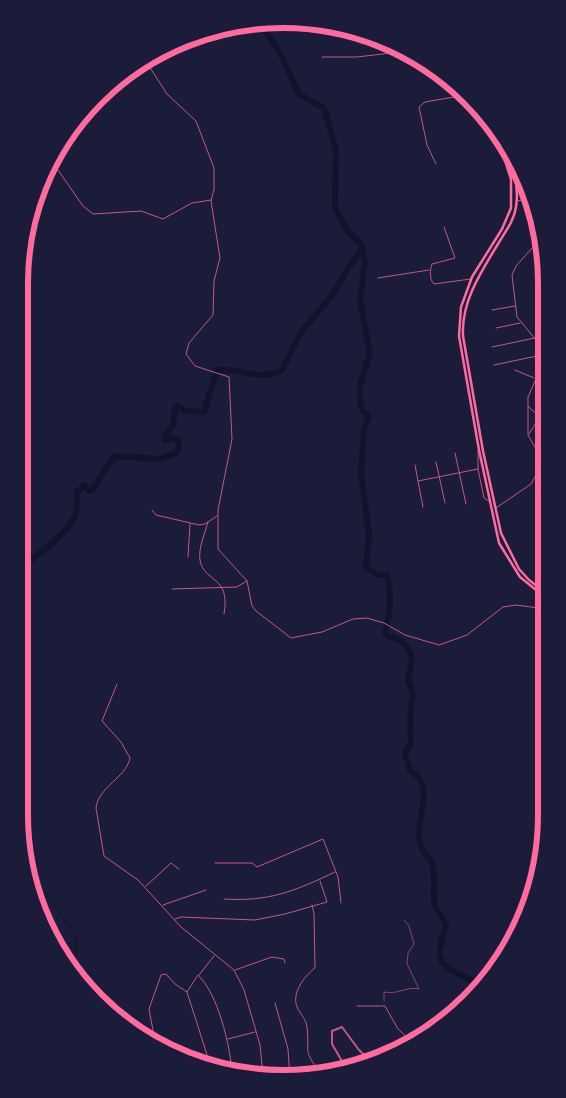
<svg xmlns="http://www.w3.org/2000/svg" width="566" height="1098" viewBox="0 0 566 1098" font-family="Helvetica,sans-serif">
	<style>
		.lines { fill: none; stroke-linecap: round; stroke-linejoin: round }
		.stream { stroke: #12122b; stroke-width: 1 }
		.river { stroke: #12122b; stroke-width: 6 }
		.path { stroke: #ff6b9d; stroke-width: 0.5 }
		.minor { stroke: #c65784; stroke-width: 1 }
		.tertiary { stroke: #c65784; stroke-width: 2 }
		.primary { stroke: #ff6b9d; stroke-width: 2.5 }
		.rim { fill: none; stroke: #ff6b9d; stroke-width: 6 }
	</style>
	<rect width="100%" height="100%" fill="#1b1b3a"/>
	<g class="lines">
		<path class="stream" d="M 30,880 L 49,898 L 76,936 L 76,965 L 86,988"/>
		<g class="river">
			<path d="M 264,24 L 265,30 L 281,55 L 299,94 L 324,108 L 336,150 L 335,208 L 347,230 L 362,245 L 365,262 L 360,300 L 370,353 L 360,385 L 360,402 L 362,409 L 369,417 L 364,430 L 361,474 L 369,535 L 366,567 L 379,575 L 387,575 C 392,594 391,612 385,632 L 388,636 L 400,640 L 406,645 L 412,658 L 408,680 L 413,694 L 410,718 L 411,742 L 405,754 L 410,770 C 438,788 414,817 420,843 C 422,852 429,855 432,863 C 436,873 433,890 434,901 C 435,911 443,916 446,925 C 430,972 446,964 479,985"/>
			<path d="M 19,569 C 35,556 68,535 75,515 C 78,508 76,500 77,492 L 85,485 L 88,491 L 92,490 L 112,459 L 117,456 L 160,459 L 176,453 L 179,448 L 178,440 L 173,438 L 165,440 L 164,437 L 173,425 L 175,409 L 178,406 L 185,411 L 204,412 L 217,370 C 240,368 260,382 282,370 L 301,332 L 333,294 L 348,268 L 362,249"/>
		</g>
		<path class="path" d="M 384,1001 L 384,992 C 397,995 407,986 419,989 L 407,964 L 408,953 L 414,944 L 409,926 L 404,920"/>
		<g class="minor">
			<path d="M 322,57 L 357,57 L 408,51"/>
			<path d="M 147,63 L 167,94 L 196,121 L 214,168 L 214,189 L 211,201 L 220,258 L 214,281 L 213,315 L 189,343 L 186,354 L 195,366 L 229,377 L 232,439 L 218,510 L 218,549 L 247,581 L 252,606 L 256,611 L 291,638 L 322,632 L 353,619 L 367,618 L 384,623 L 405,635 L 439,645 L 467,635 L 503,607 L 516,605 L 546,609"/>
			<path d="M 49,163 L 58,170 L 83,206 L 93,214 L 141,211 L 163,219 L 192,203 L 211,200"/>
			<path d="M 436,164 L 427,145 L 419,107 L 425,102 L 466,95"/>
			<path d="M 517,201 L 532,198"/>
			<path d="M 444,227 L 455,258 L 432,264 C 430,270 429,279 434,284 L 471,279"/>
			<path d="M 378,278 L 429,270"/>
			<path d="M 492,310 L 515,306"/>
			<path d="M 496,328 L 520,323"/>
			<path d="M 492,347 L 535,338"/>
			<path d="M 494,365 L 537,356"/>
			<path d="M 515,370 L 534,378"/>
			<path d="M 528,406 L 534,412 L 542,411"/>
			<path d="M 529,434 L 545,409"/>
			<path d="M 478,451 L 478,469 L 484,498 L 489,501"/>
			<path d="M 455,453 L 466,504"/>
			<path d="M 436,462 L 445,503"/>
			<path d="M 415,465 L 423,507"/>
			<path d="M 418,481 L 478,469"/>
			<path d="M 496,508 L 531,484 L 540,468 L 539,454 L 528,435 L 528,397 L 539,372 L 536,340 L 517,317 L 512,275 L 516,266 L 542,237"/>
			<path d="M 152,510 L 156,515 L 199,525 L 205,524 L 217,516"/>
			<path d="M 208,522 C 205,533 198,549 200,560 C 204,583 231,575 224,614"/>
			<path d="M 188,557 L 190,524"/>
			<path d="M 172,589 L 237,587 L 247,581"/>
			<path d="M 117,684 L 102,721 L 121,742 L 130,758 C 126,778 98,787 96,808 L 104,856 L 138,880 L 181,927 L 234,970 L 244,990 L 260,1045 L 263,1075"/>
			<path d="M 215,863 L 252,863 L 257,867 L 323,839 L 338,877 L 341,903"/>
			<path d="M 146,886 L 171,863 L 179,869"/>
			<path d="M 224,899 C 269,902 295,891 335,872"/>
			<path d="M 163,905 L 206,890"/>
			<path d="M 312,905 L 314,914 L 315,968 C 304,976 290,995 298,1009 C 301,1015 306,1019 307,1027 C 310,1056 302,1048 321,1074"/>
			<path d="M 175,919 L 181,917 L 255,920 L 285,914 L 327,902 L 320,881"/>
			<path d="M 235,970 L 272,957 L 284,959 L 285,963"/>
			<path d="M 199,975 L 214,956"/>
			<path d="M 187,992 L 208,1058 L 209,1067"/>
			<path d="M 275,1003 L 288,1049 L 290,1078"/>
			<path d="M 357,1006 L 385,1006 L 398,1029 L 412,1042"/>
			<path d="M 228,1039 L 255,1032"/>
			<path d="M 155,1041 L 149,1009 L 161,975 L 166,974 L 175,984 L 187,992 L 198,975 C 218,994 230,1045 232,1072"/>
		</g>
		<path class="tertiary" d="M 346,1068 L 332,1044 L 332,1031 L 342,1027 L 359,1050 L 372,1062"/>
		<g class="primary">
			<path d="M 494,126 L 511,179 L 511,208 L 502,229 L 472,277 L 461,307 L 459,336 L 479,450 L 499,543 L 520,577 L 546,598"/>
			<path d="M 503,136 C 510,158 520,182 516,207 C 514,221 505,232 498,244 C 481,272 461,302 463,336 L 483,451 L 501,533 L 519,569 L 529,580 L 546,593"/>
		</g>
	</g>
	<path d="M0 0H566V1098H0ZM283 28H283A255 255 0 0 1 538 283V815A255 255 0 0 1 283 1070H283A255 255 0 0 1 28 815V283A255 255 0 0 1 283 28Z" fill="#1b1b3a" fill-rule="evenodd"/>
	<path class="rim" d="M283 28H283A255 255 0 0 1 538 283V815A255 255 0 0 1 283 1070H283A255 255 0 0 1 28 815V283A255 255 0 0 1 283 28Z"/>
</svg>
